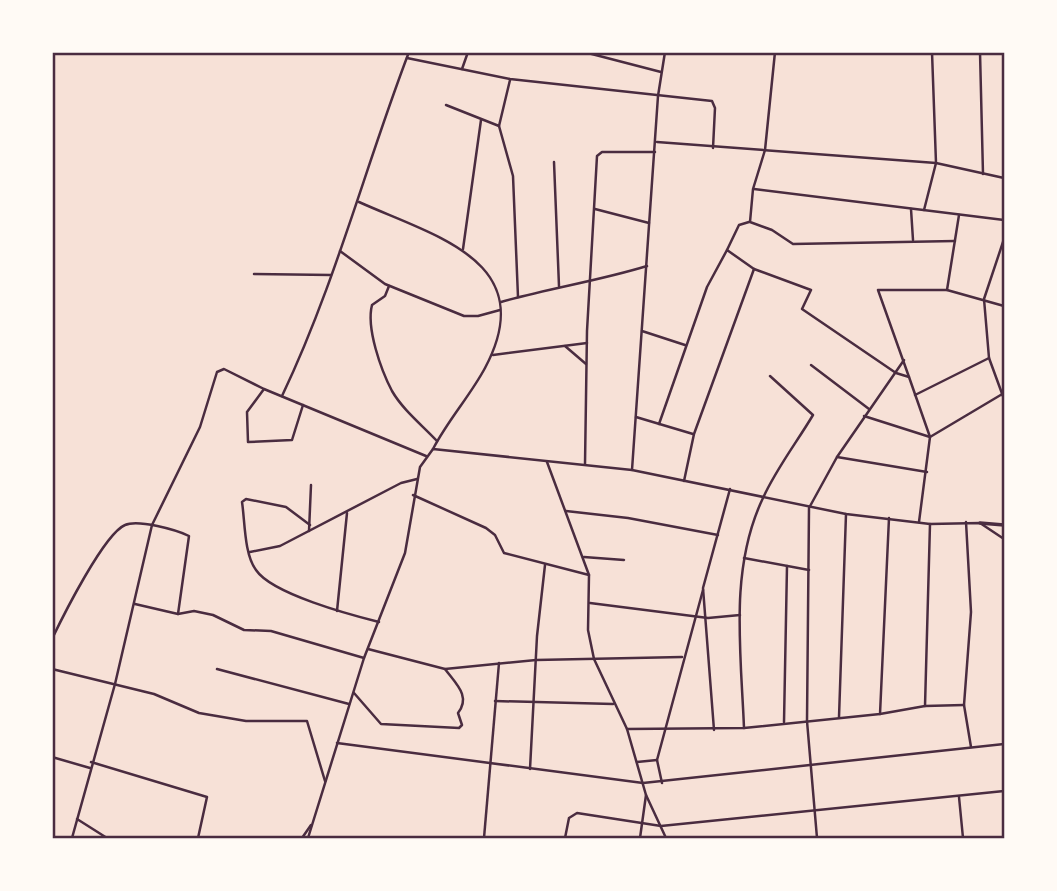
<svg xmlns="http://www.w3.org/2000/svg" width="1057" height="891" viewBox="0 0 1057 891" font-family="'Titillium Web',sans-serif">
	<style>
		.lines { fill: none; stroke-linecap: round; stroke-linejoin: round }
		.minor { stroke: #4a2c40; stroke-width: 2.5 }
		.tertiary { stroke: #4a2c40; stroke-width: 2.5 }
		.secondary { stroke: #4a2c40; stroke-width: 3.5 }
		.neatline { fill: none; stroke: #4a2c40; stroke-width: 2.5 }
	</style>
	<rect width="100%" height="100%" fill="#f7e1d7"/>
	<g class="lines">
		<g class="minor">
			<path d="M 584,52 L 661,72"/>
			<path d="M 775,52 L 765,150 L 753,189 L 750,222 L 772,230 L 793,244 L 955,241"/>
			<path d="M 980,52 L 983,174"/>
			<path d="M 407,58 L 510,79 L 712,101 L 715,108 L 713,148"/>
			<path d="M 462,69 L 468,52"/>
			<path d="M 510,80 L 499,126 L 513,176 L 518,297"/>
			<path d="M 446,105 L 499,126"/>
			<path d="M 657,142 L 936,163 L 1004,178"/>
			<path d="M 554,162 L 559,286"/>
			<path d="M 754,189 L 1004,220"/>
			<path d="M 359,202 C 434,236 542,261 485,368 C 470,396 448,420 433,449"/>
			<path d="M 595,209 L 649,223"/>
			<path d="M 911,209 L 913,240"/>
			<path d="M 924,210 L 936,163 L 932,52"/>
			<path d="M 1004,239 L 984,299 L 989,358 L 1004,399"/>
			<path d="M 463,249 L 481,120"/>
			<path d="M 727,250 L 739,225 L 749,222"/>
			<path d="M 340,251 L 385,284 L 464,316 L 478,316 L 500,310"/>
			<path d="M 254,274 L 331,275"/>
			<path d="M 389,286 L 385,296 L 372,305 C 366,328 381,370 392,391 C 403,410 422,425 437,441"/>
			<path d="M 947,290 L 959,215"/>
			<path d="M 501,302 C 550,288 598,281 647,266"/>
			<path d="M 642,331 L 685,345"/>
			<path d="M 565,346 L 586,364"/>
			<path d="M 493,355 L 587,343"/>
			<path d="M 811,365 L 869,409"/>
			<path d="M 909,377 L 878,290 L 947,290 L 1004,306"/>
			<path d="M 264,389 L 247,412 L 248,442 L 292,440 L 303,405"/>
			<path d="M 915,395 L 989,358"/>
			<path d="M 282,396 C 335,285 365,167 409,52"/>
			<path d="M 864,416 L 930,437 L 1004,393"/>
			<path d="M 636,417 L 693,434"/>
			<path d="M 659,424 L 707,287 L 727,250 L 754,269 L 811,290 L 802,309 L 896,373 L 909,377 L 930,437 L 919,522"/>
			<path d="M 837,457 L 927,472"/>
			<path d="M 547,462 L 589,575 L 588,630 L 594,659 L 627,729 L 646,795 L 640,838"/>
			<path d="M 585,464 L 587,331 L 597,156 L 602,152 L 655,152"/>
			<path d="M 632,470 L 658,96 L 665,52"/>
			<path d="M 684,481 L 694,434 L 754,269"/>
			<path d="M 413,495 L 486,528 L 495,535 L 504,553 L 589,575"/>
			<path d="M 566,511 L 628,518 L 718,535"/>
			<path d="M 966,522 L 971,612 L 964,705 L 971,747"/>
			<path d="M 310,525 L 286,507 L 246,499 L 242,502 C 245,521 244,554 256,570 C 272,594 351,615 379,622"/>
			<path d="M 309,531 L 311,485"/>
			<path d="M 250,552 L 280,546 L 401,483 L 417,479"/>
			<path d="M 584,557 L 624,560"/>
			<path d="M 744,558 L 809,570"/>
			<path d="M 590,603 L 708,618 L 740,615"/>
			<path d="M 135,604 L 178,614 L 194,611 L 213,615 L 244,630 L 271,631 L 364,658"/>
			<path d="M 337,611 L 347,513"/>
			<path d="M 52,639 C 63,616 104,534 125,525 C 138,519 177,530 189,536 L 178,614"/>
			<path d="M 368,649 L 445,669 L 536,660 L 682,657"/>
			<path d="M 52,669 L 154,694 L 199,713 L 246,721 L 307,721 L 325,781"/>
			<path d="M 217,669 L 349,704"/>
			<path d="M 354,693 L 381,724 L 459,728 L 462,725 L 458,713 C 471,696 456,684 445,669"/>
			<path d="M 495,701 L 613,704"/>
			<path d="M 925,706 L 930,524"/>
			<path d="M 880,714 L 889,518"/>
			<path d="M 839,717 L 846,514"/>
			<path d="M 784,722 L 787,566"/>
			<path d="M 744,728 C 741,652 729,569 763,498 C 776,469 797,442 813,415 L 770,376"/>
			<path d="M 627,729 L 744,728 L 880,714 L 925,706 L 964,705"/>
			<path d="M 714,730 L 703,588 L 730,489"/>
			<path d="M 337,743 L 643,783 L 1004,744"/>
			<path d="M 52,757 L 90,768"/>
			<path d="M 91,762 L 207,797 L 198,838"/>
			<path d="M 637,762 L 657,760"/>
			<path d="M 530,769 L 537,636 L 545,565"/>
			<path d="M 662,783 L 657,760 L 703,590"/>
			<path d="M 646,795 L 666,838"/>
			<path d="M 959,797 L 963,838"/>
			<path d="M 77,819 L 107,838"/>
			<path d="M 72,838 L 115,684 L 152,525 L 200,427 L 217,372 L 224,369 L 264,389 L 426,456"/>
			<path d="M 302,838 L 311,825"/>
			<path d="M 484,838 L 499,663"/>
			<path d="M 565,838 L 569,818 L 577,813 L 661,826 L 1004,791"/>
			<path d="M 817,838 L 807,721 L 809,508 L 837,457 L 904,360"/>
		</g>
		<path class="tertiary" d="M 308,838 L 364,658 L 405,553 L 420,467 L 433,449 L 632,470 L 846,514 L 930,524 L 980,523 L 1004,539"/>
		<path class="secondary" d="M 980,523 L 1004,525"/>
	</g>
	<rect width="1057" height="891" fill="none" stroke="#fffaf5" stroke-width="108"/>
	<rect x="54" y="54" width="949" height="783" class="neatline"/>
</svg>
